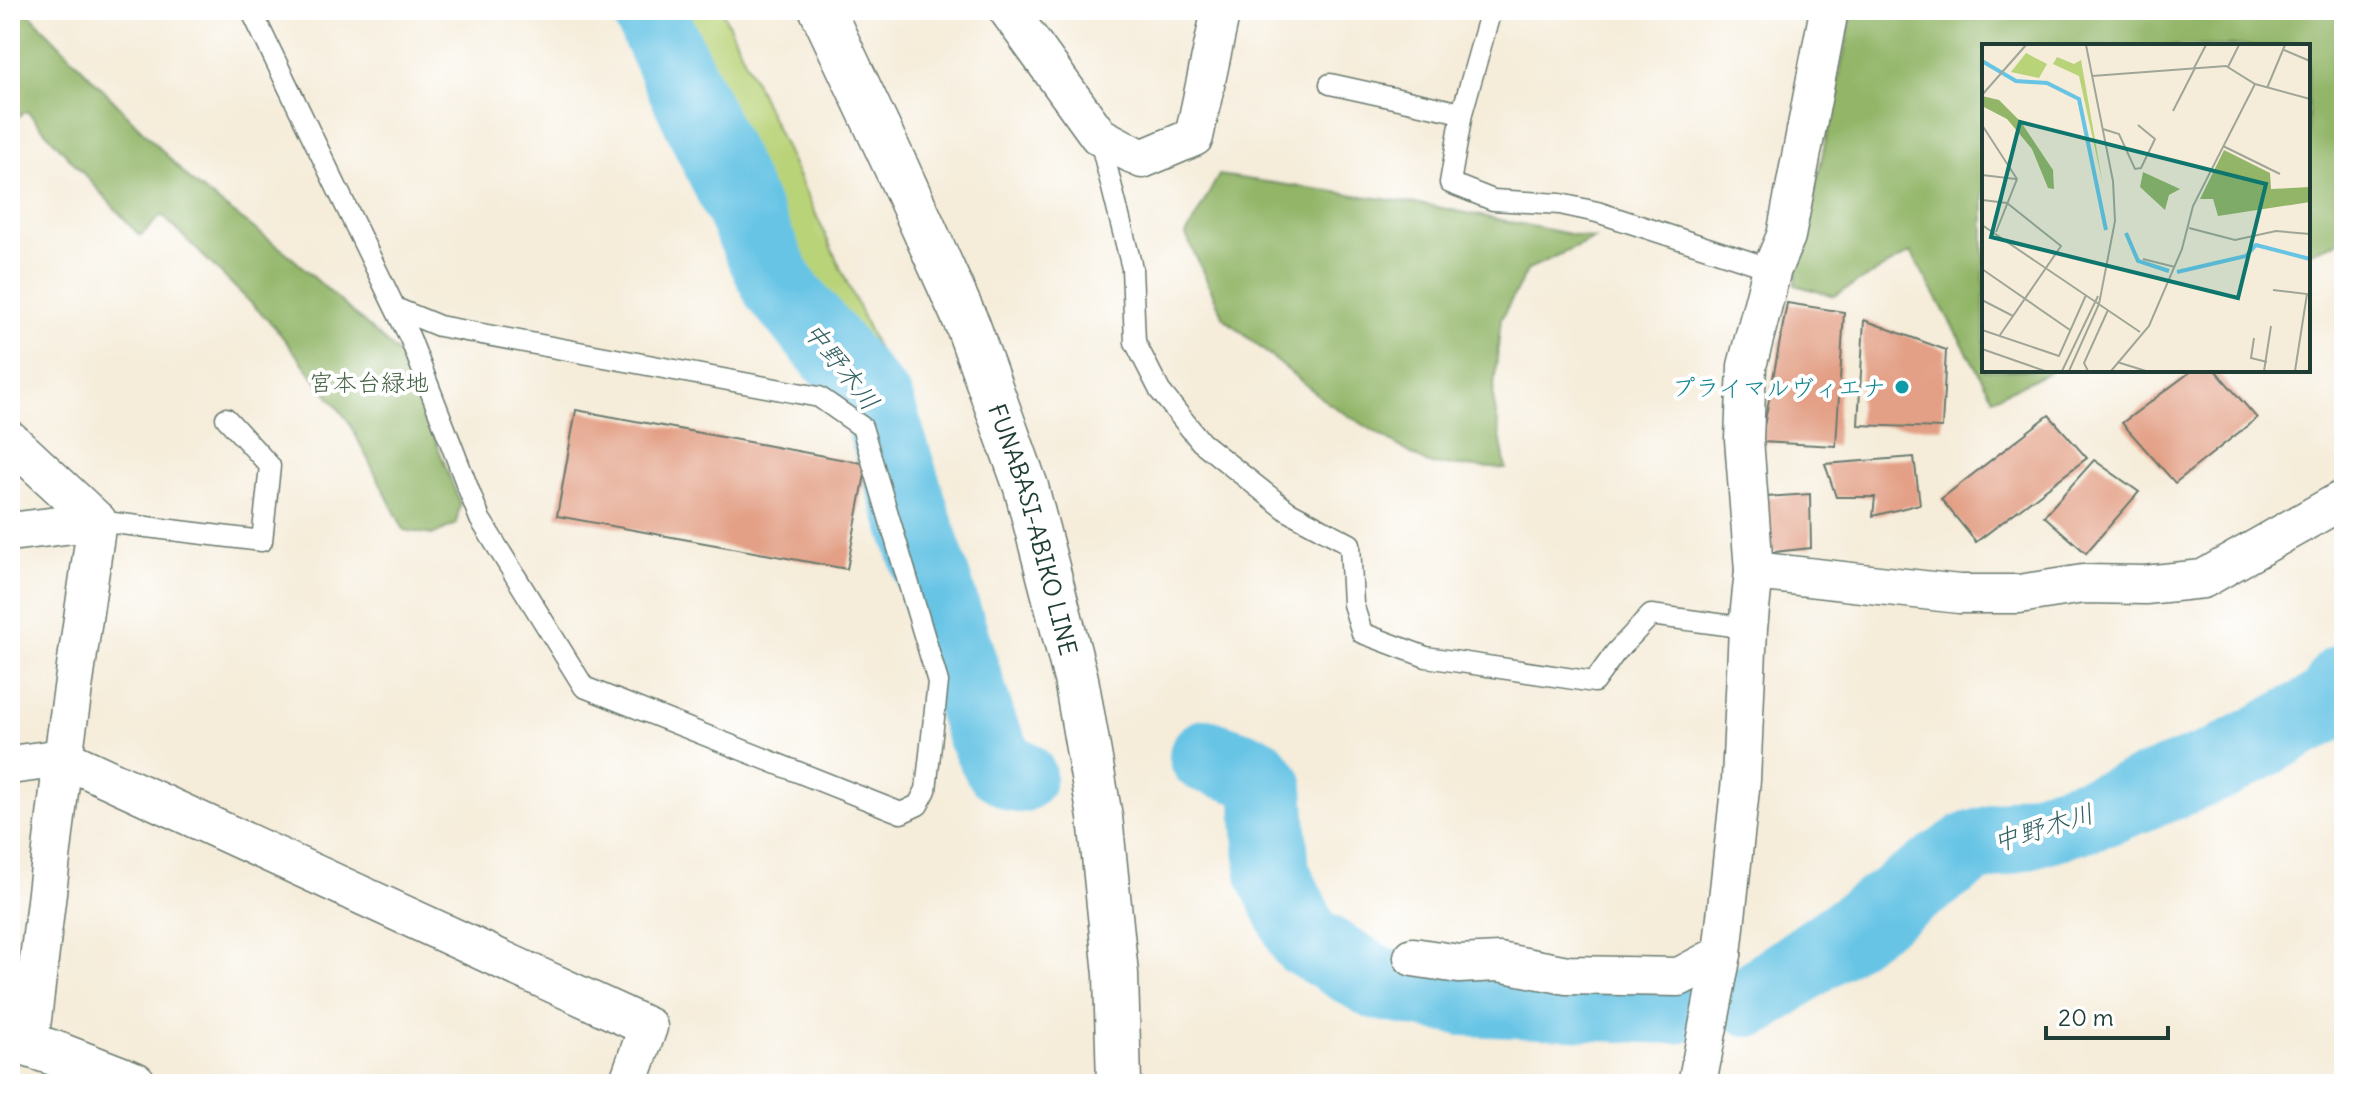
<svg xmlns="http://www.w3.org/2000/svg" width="2354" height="1094" viewBox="0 0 2354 1094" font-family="Delius,'Klee One',sans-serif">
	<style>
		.green { fill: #b9d378; stroke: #6c8856; stroke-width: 2 }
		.forest { fill: #92b568; stroke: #58794e; stroke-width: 2 }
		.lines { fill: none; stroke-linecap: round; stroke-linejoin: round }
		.river { stroke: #67c4e5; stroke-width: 74 }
		.building { fill: #e3a086 }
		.lane-casing { stroke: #6a7a6e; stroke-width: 23 }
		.street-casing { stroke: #6a7a6e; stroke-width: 41 }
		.secondary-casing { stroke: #6a7a6e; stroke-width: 47 }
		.primary-casing { stroke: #6a7a6e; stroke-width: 47 }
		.lane { stroke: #fff; stroke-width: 20 }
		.street { stroke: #fff; stroke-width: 38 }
		.secondary { stroke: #fff; stroke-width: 44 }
		.primary { stroke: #fff; stroke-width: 44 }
		.culture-dot { fill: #0f9aa8; stroke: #fff; stroke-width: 3 }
		.labels { text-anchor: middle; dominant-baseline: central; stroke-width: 8; stroke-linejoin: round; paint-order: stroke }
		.park-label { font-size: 24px; fill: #466245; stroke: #fff }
		.culture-label { font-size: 24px; fill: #0d838f; stroke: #fff; text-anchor: end }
		.street-label { font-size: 24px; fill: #1f3d34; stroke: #fff }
		.water-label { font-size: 26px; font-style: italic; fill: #315f60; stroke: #fff }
		.inset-river { fill: none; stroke: #67c4e5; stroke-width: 4 }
		.inset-road { fill: none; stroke: #9fa697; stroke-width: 2 }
		.view { fill: #0f766e; fill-opacity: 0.15; stroke: #0f766e; stroke-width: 4 }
		.inset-edge { fill: none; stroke: #1f3d34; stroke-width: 4 }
	</style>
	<rect width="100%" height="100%" fill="#fff"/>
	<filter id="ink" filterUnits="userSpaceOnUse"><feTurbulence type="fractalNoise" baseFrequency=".0125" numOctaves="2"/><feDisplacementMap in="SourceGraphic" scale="16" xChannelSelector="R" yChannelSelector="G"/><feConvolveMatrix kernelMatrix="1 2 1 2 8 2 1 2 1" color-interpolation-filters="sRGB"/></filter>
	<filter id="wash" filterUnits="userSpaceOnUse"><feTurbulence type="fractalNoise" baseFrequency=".006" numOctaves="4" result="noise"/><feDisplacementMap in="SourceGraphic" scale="32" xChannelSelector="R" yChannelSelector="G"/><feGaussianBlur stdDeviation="1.8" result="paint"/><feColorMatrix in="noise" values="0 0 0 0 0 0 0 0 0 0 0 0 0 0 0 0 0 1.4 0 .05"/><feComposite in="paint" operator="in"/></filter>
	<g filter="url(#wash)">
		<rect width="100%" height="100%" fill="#f5ecd9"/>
		<path class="green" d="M 682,10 L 722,10 L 890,376 L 821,305 Z"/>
		<g class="forest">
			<path d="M 10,10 L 26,10 L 194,184 L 287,253 L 403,358 L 460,503 L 456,524 L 432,535 L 404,530 L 349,422 L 273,325 L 162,215 L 140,236 L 27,111 L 16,118 L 10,112 Z"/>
			<path d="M 1853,10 L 2344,10 L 2344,239 L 2308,253 L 2308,46 L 1984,46 L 1984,370 L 2054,370 L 1993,398 L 1911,252 L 1834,296 L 1795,285 Z"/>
			<path d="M 1219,175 L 1432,206 L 1594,239 L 1528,269 L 1501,319 L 1493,397 L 1506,469 L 1428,464 L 1328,403 L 1224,318 L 1186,235 Z"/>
		</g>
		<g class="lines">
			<g class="river">
				<path d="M 648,10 L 779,287 L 878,406 L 982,731 L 1000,765 L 1019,776"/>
				<path d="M 1206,756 L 1254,772 L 1267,788 L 1273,873 L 1305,940 L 1377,983 L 1464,999 L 1673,1007"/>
				<path d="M 1752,1000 L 1969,849 L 2102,810 L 2221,763 L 2332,703 L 2344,681"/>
			</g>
		</g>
		<g id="blocks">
			<g class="building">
				<path d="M 1787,303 L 1844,312 L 1836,446 L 1761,442 Z"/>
				<path d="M 1864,320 L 1946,350 L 1942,428 L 1858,425 Z"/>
				<path d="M 2193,370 L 2215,370 L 2257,418 L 2175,483 L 2122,423 Z"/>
				<path d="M 576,410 L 867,464 L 847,569 L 557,516 Z"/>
				<path d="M 2049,415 L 2087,458 L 1976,542 L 1941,499 Z"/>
				<path d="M 1914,457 L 1920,504 L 1873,516 L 1875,497 L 1836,497 L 1825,464 Z"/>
				<path d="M 2094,460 L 2139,492 L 2086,553 L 2044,516 Z"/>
				<path d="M 1810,494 L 1811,548 L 1756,554 L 1752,498 Z"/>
			</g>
		</g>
	</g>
	<g filter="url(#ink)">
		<use href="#blocks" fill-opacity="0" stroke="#6a7a6e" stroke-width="2"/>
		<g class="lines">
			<defs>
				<g id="lane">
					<path d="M 251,10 L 395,308 L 410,338 L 480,519 L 584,687 L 901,813 L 918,805 L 926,790 L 938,682 L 862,427 L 819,397 L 439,326 L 395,308"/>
					<path d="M 1491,10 L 1462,113 L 1450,183 L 1493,200 L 1560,204 L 1597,212 L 1772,269"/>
					<path d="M 1330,84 L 1462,113"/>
					<path d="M 1099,136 L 1132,268 L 1135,342 L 1160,391 L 1201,442 L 1288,511 L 1350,544 L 1353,604 L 1362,633 L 1426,657 L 1594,682 L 1615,653 L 1651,615 L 1748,628"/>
					<path d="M 97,521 L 262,541 L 270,466 L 226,418"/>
				</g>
				<g id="street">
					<path d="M 1008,10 L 1099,136 L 1142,159 L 1194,137 L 1221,10"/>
					<path d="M 10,440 L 97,521 L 63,758 L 29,1044"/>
					<path d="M 10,532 L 97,521"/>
					<path d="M 1754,571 L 1959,594 L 2019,594 L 2083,584 L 2145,585 L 2203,579 L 2344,499"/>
					<path d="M 10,765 L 63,758 L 648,1027 L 628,1084"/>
					<path d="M 1413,957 L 1459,964 L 1499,962 L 1567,975 L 1679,977 L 1722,954"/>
					<path d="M 1697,1084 L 1722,954 L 1741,780 L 1748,628 L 1754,571 L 1744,439 L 1747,366 L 1772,269 L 1786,236 L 1829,10"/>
				</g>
				<path id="secondary" d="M 10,1039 L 54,1053 L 134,1084"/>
				<g id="primary">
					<path id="s1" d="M 822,10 L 897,169 L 968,326 L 1026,487 L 1076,679 L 1100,817 L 1116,974 L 1119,1084"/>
				</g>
			</defs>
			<use href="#lane" class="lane-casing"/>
			<use href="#street" class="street-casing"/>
			<use href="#secondary" class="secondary-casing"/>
			<use href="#primary" class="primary-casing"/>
			<use href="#lane" class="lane"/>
			<use href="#street" class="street"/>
			<use href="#secondary" class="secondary"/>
			<use href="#primary" class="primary"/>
		</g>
	</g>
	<circle class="culture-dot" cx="1902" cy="387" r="8"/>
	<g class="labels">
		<g class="park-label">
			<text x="369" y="382">宮本台緑地</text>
		</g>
		<g class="culture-label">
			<text x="1886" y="387">プライマルヴィエナ</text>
		</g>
		<g class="street-label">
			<text stroke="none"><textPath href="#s1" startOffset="562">FUNABASI-ABIKO LINE</textPath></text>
		</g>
		<g class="water-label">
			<text transform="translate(842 366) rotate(52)">中野木川</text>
			<text transform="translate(2043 827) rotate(-17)">中野木川</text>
		</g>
	</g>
	<g transform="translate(1982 44)">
		<rect width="328" height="328" fill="#f5ecd9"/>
		<path d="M 44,9 L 65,20 L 57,34 L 29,28 ZM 75,13 L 92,20 L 99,16 L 121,141 L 97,32 L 71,20 Z" fill="#b9d378"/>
		<path d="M 0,52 L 17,56 L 39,78 L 71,126 L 72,145 L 66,144 L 50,105 L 25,75 L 0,62 ZM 242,106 L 288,129 L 289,145 L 328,143 L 328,158 L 236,172 L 231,155 L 218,155 ZM 161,128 L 198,145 L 187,151 L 183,166 L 158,143 Z" fill="#92b568"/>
		<path class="inset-river" d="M 0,17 L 34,37 L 65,39 L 97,55 L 124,186M 144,189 L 156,217 L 187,227M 195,228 L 264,212 L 274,201 L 328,215"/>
		<path class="inset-road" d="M 0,1 L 26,1M 302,6 L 328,17M 246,23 L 257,1M 212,24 L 224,1M 110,32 L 244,22 L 273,40 L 328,55M 285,44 L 303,1M 0,51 L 44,1M 191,67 L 213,24M 0,81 L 35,135 L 14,188M 121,85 L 137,90 L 153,125 L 159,124 L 173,95 L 156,81M 241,102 L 298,130M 0,131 L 34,135M 0,156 L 25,159 L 79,202 L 18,291M 0,181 L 158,288M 207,184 L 253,196 L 294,187 L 328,190M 161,215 L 193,223M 0,225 L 88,286M 291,246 L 325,250 L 313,327M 0,256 L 31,272M 0,286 L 77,312 L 104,251M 272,294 L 269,314 L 285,318M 0,305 L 63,327M 135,318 L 164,327M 80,327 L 116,252M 87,327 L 117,260 L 133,177 L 131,137 L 104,1M 106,327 L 102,319 L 126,266M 129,327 L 167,282 L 200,205 L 211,162 L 273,40M 282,327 L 289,282"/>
		<path class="view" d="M 38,78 L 284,140 L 256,254 L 9,193 Z"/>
		<rect width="328" height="328" class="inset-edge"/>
	</g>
	<rect width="2354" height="1094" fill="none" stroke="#fff" stroke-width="40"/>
	<path d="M2046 1026v12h122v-12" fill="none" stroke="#1f3d34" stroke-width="4"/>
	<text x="2058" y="1026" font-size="24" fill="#1f3d34" stroke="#ffffff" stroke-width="6" paint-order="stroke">20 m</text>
</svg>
